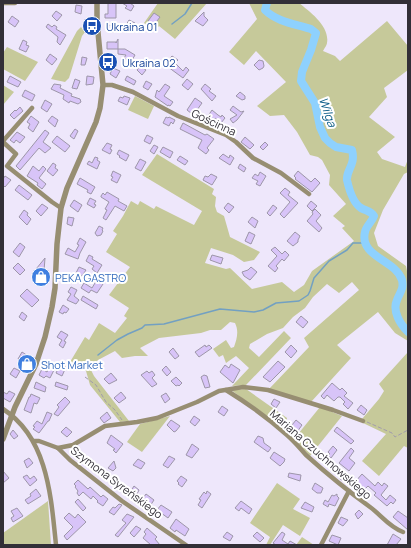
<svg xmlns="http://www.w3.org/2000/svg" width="411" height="548" viewBox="0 0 411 548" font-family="Manrope,sans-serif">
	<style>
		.green { fill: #c6c99a }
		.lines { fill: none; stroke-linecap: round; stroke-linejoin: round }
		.stream { stroke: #72a0c2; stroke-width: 1.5 }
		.river { stroke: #8ed1fe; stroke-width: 8 }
		.building { fill: #d8c4f8; stroke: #9d96a9 }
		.path { stroke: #a29cac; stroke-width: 1; stroke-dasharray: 4 2; stroke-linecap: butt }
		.minor { stroke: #978e72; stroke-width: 4.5 }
		.tertiary { stroke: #978e72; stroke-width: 5.5 }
		.labels { text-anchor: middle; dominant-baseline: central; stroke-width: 4; stroke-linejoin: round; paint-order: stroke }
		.transit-label { font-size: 11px; fill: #164399; stroke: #fff; text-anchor: start }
		.street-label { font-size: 11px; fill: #322f37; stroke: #fff }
		.shop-label { font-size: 11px; fill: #366cbe; stroke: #fff; text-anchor: start }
		.water-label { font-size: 12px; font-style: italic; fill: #0d5d88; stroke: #fff }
	</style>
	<rect width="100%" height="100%" fill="#eee7fb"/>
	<g class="green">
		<path d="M 158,3 L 207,3 L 175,39 L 159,26 L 155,31 L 144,23 Z"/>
		<path d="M 249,3 L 299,3 C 310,12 330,26 327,43 C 327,45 324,49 323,51 L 335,56 L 340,61 L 387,21 L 408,46 L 408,70 L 384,88 L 387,97 L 369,117 L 395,137 L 377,152 L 382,159 L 405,167 L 408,159 L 408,172 L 404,174 L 383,210 L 374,233 L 378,246 L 406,266 L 408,276 L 408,341 L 395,333 L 378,312 L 337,345 L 351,358 L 311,402 L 269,389 L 309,347 L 304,338 L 359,290 L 352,282 L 339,293 L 327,284 L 313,297 L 305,308 L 293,317 L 283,328 L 267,334 L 250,344 L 249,348 L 259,357 L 284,331 L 291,338 L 246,385 L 232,386 L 249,368 L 236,356 L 226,363 L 223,355 L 219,357 L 213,349 L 226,340 L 231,348 L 234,347 C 237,339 239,331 235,323 L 230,322 L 221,330 L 210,330 L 201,333 L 159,338 L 140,348 L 148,356 L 135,356 L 122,358 L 115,351 L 98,360 L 90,368 L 94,376 L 129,421 L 120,422 L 90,385 L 86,371 L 78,364 L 70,362 L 85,337 L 89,340 L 99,323 L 115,333 L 127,318 L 124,316 L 129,308 L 109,295 L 130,267 L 106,252 L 117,234 L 113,231 L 123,216 L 131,201 L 138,205 L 140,201 L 154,209 L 156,206 L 194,225 L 202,211 L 142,175 L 157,154 L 214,189 L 212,194 L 216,197 L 215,206 L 217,212 L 224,216 L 230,237 L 260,252 L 254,260 L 244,262 L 233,255 L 211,248 L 205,263 L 226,269 L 230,268 L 252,289 L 282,282 L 294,292 L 304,285 L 312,271 L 354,241 L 342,228 L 345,226 L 333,216 L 346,204 L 329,185 L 330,175 L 322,160 L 318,157 L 310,155 L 297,132 L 284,115 L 270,116 L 257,106 L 286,82 L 256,51 L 244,65 L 229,52 L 257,19 Z"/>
		<path d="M 81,27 L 85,32 L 82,36 L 69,78 L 65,82 L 51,79 L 77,31 Z"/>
		<path d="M 7,47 L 38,62 L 25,81 L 3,69 L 3,53 Z"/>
		<path d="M 3,85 L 14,92 L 3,105 Z"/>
		<path d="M 135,96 L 154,106 L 148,119 L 128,110 Z"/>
		<path d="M 408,352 L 408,448 L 404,446 L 379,476 L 362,461 L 386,434 L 363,423 L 362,419 L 379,399 L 384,391 L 379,384 Z"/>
		<path d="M 246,389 L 287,418 L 286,430 L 231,390 Z"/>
		<path d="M 320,407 L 342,416 L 310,456 L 294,439 Z"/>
		<path d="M 170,416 L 142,452 L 127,442 L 140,424 Z"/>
		<path d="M 277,483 L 300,499 L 293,509 L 310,518 L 300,536 L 283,525 L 270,545 L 266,545 L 270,537 L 250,523 Z"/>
		<path d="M 48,501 L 51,545 L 3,545 L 3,533 Z"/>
		<path d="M 302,537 L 314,545 L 296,545 Z"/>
	</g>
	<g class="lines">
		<g class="stream">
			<path d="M 172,24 L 185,14 L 192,3"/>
			<path d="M 98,355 L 117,340 L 128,334 L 142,328 L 145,325 L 164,324 L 220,309 L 254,312 L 263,310 L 276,303 L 299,301 L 308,295 L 310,291 L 314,278 L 329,261 L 347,250 L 353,243 L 365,243"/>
		</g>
		<path class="river" d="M 267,3 L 265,10 C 277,22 296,24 311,29 L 316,33 L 311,50 L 302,72 L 301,81 L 315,103 L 320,127 L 325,138 L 330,143 L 336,147 L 352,150 C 356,165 346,170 347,180 C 349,189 353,203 361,208 C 366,211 371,211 374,216 C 372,222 366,226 365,232 C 359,257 396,260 402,280 C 404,289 400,292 397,300 C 392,311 400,324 408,332"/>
	</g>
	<g class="building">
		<path d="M 108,3 L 116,3 L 116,18 L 105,18 L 105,14 L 108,14 Z"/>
		<path d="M 122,3 L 130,3 L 134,6 L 131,11 L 125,8 L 127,6 Z"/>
		<path d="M 76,5 L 82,6 L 81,14 L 75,12 Z"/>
		<path d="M 56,11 L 62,15 L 57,21 L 52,16 Z"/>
		<path d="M 204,12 L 204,16 L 208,20 L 203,26 L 195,21 Z"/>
		<path d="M 154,13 L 160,17 L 154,25 L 148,21 Z"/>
		<path d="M 12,16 L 19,21 L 15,27 L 8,22 Z"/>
		<path d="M 129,20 L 135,23 L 131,29 L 126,25 Z"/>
		<path d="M 48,24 L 52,27 L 54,25 L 57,27 L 56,29 L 66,35 L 60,45 L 57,42 L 58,37 L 46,27 Z"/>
		<path d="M 108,25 L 117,27 L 116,32 L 107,31 Z"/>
		<path d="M 118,39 L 118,49 L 107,49 L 107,42 L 116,42 L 116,43 Z"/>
		<path d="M 23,40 L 27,42 L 26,45 L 29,46 L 26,52 L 19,49 Z"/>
		<path d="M 118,49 L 125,49 L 135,55 L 131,62 L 124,58 L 126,55 L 118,54 Z"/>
		<path d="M 50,54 L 57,59 L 52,65 L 46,60 Z"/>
		<path d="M 172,56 L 178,60 L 175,63 L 183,71 L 186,67 L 189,70 L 183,78 L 164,64 Z"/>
		<path d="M 82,57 L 87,58 L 85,65 L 81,65 Z"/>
		<path d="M 259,60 L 263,61 L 264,66 L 263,68 L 259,70 L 254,65 Z"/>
		<path d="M 140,66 L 146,70 L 142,75 L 137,70 Z"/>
		<path d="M 113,68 L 120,71 L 116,78 L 110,74 Z"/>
		<path d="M 10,76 L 21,82 L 18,87 L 7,82 Z"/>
		<path d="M 87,76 L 94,77 L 93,84 L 86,85 Z"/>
		<path d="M 127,76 L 136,81 L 134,85 L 125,80 Z"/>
		<path d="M 75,79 L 80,81 L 77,89 L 72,88 Z"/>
		<path d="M 187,79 L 193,84 L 188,90 L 182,85 Z"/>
		<path d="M 146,81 L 152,84 L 148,90 L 143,87 Z"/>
		<path d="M 54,84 L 61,85 L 60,88 L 72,94 L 71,96 L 80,99 L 81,102 L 78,104 L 70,101 L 69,103 L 63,99 L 64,95 L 51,89 Z"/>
		<path d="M 165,84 L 170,87 L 164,96 L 173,102 L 170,106 L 168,105 L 168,106 L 155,97 L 157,90 L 159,92 Z"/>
		<path d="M 205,84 L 211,89 L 209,91 L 216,96 L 212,101 L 201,89 Z"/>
		<path d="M 25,90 L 35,95 L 32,101 L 22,96 Z"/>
		<path d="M 240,92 L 245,96 L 245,99 L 242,100 L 236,96 Z"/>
		<path d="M 124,96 L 130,98 L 127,105 L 118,101 L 120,97 L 123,98 Z"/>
		<path d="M 195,98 L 202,103 L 197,110 L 200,112 L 196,117 L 187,110 Z"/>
		<path d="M 45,100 L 52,104 L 47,112 L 41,108 Z"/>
		<path d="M 233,106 L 241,112 L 244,111 L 237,120 L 233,123 L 230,119 L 237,115 L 230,110 Z"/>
		<path d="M 20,107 L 23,111 L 14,119 L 10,115 L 15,110 L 16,111 Z"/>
		<path d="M 212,110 L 218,115 L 221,117 L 222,115 L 225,118 L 221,123 L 215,118 L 213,121 L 208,116 Z"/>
		<path d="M 31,116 L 39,122 L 33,132 L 28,128 L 30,124 L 27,122 Z"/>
		<path d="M 52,116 L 58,120 L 55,127 L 48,121 Z"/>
		<path d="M 166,117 L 168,118 L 169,117 L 175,120 L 173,124 L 171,122 L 169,126 L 163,123 Z"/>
		<path d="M 183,123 L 205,135 L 207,134 L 214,139 L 207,148 L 209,150 L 206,154 L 198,148 L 202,140 L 180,129 Z"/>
		<path d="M 75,129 L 78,131 L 74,139 L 70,136 Z"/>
		<path d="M 45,130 L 49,133 L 43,142 L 51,148 L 45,153 L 39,148 L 20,170 L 16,166 Z"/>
		<path d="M 17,132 L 25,137 L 20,143 L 16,140 L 14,143 L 10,140 Z"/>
		<path d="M 147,135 L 153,138 L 150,144 L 144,141 Z"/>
		<path d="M 57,136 L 70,146 L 65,152 L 52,142 Z"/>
		<path d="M 245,137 L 254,145 L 250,149 L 241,142 Z"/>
		<path d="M 265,142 L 268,145 L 263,150 L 260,147 Z"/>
		<path d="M 107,143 L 112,145 L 110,149 L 112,150 L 110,154 L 102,150 Z"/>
		<path d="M 154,145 L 158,147 L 154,154 L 150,151 Z"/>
		<path d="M 163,147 L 173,152 L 170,158 L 160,152 Z"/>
		<path d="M 119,150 L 129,155 L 126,161 L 119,157 L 120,156 L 117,154 Z"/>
		<path d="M 223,154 L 229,158 L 230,155 L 234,158 L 230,165 L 219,158 Z"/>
		<path d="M 180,156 L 188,161 L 185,165 L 177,160 Z"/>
		<path d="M 95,157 L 98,158 L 97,160 L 100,162 L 97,169 L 87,164 L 89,161 L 92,163 Z"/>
		<path d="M 140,159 L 146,162 L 141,171 L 135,168 Z"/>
		<path d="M 53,163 L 56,165 L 55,168 L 58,170 L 53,176 L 47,171 Z"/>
		<path d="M 240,164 L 246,168 L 244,172 L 238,168 Z"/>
		<path d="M 33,166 L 39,171 L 43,166 L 46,169 L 39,178 L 46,184 L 42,189 L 37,185 L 38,183 L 27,176 Z"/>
		<path d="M 113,171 L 121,175 L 117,183 L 111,180 L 113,177 L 111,176 Z"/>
		<path d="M 298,171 L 311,182 L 315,178 L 320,183 L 312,192 L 295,179 L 296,178 L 294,176 Z"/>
		<path d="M 260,172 L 266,176 L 260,186 L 256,184 L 258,181 L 252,178 L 255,174 L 258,176 Z"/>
		<path d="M 211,174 L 217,177 L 212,185 L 203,180 L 205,176 L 208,177 Z"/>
		<path d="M 5,176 L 11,180 L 5,187 L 3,185 L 3,179 Z"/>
		<path d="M 80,178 L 95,187 L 91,194 L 87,192 L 88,190 L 77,184 Z"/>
		<path d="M 19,185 L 32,195 L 28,200 L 15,190 Z"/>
		<path d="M 285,188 L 290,192 L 288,195 L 298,203 L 284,218 L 280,214 L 290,202 L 280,193 Z"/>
		<path d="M 107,192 L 119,199 L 118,201 L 127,206 L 124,211 L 115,206 L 106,220 L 103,218 L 107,210 L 105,209 L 109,202 L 101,197 L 101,196 L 103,193 L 105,195 Z"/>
		<path d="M 90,198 L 96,201 L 94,204 L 96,205 L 94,208 L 87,204 Z"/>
		<path d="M 74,200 L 82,205 L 78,212 L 70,206 Z"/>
		<path d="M 311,201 L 317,206 L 312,211 L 307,206 Z"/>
		<path d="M 228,203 L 234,207 L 229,213 L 224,208 Z"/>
		<path d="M 42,204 L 48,208 L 41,216 L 36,211 Z"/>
		<path d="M 273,205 L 277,208 L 270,216 L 267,213 Z"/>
		<path d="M 315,209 L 321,215 L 316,221 L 322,228 L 319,232 L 307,221 L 313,214 L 312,212 Z"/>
		<path d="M 24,210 L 28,213 L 27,215 L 31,219 L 27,225 L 19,217 Z"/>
		<path d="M 68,217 L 74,218 L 72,226 L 67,224 Z"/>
		<path d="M 252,217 L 258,221 L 255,228 L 248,222 Z"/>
		<path d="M 99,226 L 103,228 L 102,230 L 103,231 L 101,235 L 97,236 L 95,233 Z"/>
		<path d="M 249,232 L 255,235 L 251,244 L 245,241 Z"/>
		<path d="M 295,232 L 300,236 L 298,240 L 298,242 L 293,246 L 287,241 Z"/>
		<path d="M 80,238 L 86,242 L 80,253 L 78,259 L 65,254 L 68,248 L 75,252 L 79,245 L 77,244 Z"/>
		<path d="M 20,243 L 25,247 L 19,257 L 13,252 Z"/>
		<path d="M 275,247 L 282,254 L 285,251 L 289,255 L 284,261 L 282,259 L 276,266 L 278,268 L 275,272 L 268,266 L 277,256 L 271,250 Z"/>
		<path d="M 89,255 L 93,257 L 92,259 L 102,265 L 97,273 L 92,269 L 94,266 L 86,261 Z"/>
		<path d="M 212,255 L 223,258 L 221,264 L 210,260 Z"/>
		<path d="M 45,258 L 44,271 L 41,276 L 42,277 L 39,281 L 32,274 Z"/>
		<path d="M 18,263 L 25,270 L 20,275 L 13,268 Z"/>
		<path d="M 79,267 L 86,270 L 82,276 L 76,273 Z"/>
		<path d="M 251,267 L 257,272 L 250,280 L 244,276 L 242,272 L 248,270 Z"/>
		<path d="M 98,278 L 102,280 L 101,282 L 103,284 L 97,293 L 91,290 L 89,293 L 81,288 L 84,283 L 92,288 Z"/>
		<path d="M 71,287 L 77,290 L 74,296 L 79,300 L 76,304 L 67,300 L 71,294 L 68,292 Z"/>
		<path d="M 27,289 L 39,300 L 32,307 L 20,296 Z"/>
		<path d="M 83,296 L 98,305 L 96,309 L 81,300 Z"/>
		<path d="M 63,305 L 69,309 L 66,313 L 64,312 L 63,314 L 59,312 Z"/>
		<path d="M 22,312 L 27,316 L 24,321 L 19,317 Z"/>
		<path d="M 301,316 L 308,322 L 303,328 L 296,322 Z"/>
		<path d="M 61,331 L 68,335 L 64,341 L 66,342 L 63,348 L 59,345 L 62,340 L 57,337 Z"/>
		<path d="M 205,345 L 206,347 L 209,345 L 212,348 L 199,357 L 195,352 Z"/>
		<path d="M 291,345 L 297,351 L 291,358 L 285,352 Z"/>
		<path d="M 173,348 L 179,356 L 175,359 L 169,352 Z"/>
		<path d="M 22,352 L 28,356 L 24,363 L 18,359 Z"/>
		<path d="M 278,361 L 285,367 L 270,382 L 263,377 Z"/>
		<path d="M 231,364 L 240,370 L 233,383 L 220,372 L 225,365 L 229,368 Z"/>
		<path d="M 60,365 L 66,367 L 62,376 L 56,373 Z"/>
		<path d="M 166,366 L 171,372 L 167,376 L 162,370 Z"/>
		<path d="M 14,368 L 20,371 L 16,378 L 10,374 Z"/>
		<path d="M 49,368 L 54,370 L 50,378 L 46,376 L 44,378 L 39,375 L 42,369 L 47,372 Z"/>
		<path d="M 147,371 L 149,373 L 152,371 L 155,375 L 152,378 L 157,384 L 152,387 L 141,375 Z"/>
		<path d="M 111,373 L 117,380 L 109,384 L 104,379 Z"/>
		<path d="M 204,375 L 207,376 L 210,387 L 205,388 L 201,377 Z"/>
		<path d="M 176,377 L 182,383 L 179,386 L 178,385 L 176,386 L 171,381 Z"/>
		<path d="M 36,382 L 46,387 L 45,392 L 34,388 Z"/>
		<path d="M 56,382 L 68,386 L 67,390 L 55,386 Z"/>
		<path d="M 332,383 L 340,390 L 342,388 L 347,393 L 344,396 L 353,403 L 348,409 L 343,404 L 345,402 L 340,397 L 338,397 L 334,401 L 327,395 L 324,399 L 321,396 Z"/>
		<path d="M 9,391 L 15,394 L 10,402 L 3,398 L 3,392 L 7,394 Z"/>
		<path d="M 121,392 L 126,398 L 119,403 L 114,398 Z"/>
		<path d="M 166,393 L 170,399 L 165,403 L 161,396 Z"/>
		<path d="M 31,394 L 40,398 L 37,404 L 34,403 L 31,413 L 24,410 L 29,397 L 30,397 Z"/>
		<path d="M 65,397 L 70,402 L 58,416 L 54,414 L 59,407 L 57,405 Z"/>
		<path d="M 274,399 L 280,402 L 276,408 L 271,404 Z"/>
		<path d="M 361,405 L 367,410 L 364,415 L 357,410 Z"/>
		<path d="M 222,406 L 228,410 L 224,416 L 218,412 Z"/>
		<path d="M 47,412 L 52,414 L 49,421 L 48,421 L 39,433 L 33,429 L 35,427 L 33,426 L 37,421 L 42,424 Z"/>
		<path d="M 107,412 L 111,418 L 104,423 L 100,418 Z"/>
		<path d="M 194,416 L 200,420 L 195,426 L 190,422 Z"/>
		<path d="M 171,420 L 180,426 L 176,431 L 174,432 L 167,425 Z"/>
		<path d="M 296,420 L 302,425 L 297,432 L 293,429 L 294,427 L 292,425 Z"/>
		<path d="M 66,427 L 72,432 L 67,437 L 61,432 Z"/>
		<path d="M 337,427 L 354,441 L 351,444 L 334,431 Z"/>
		<path d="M 13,430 L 18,436 L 14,439 L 10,434 Z"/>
		<path d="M 111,435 L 123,444 L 116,453 L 113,450 L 115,449 L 107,443 Z"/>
		<path d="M 258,436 L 263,438 L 264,443 L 271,448 L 268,452 L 254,442 Z"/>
		<path d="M 192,444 L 199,449 L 192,458 L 186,455 Z"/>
		<path d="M 333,446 L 337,450 L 331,458 L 328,456 L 330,454 L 328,452 Z"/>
		<path d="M 77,448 L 83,454 L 79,459 L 73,452 Z"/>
		<path d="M 351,448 L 354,451 L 349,458 L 355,463 L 349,471 L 339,463 Z"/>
		<path d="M 274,452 L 285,459 L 284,462 L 280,466 L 270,458 Z"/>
		<path d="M 169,456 L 175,459 L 168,468 L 163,465 Z"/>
		<path d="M 29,458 L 33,463 L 27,468 L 24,461 Z"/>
		<path d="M 138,459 L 145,463 L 141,469 L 133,465 Z"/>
		<path d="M 114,461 L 116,468 L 113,471 L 108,468 Z"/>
		<path d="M 3,471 L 9,478 L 3,483 Z"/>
		<path d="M 289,473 L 301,475 L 300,481 L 288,477 Z"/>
		<path d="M 343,473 L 354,482 L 351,485 L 344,479 L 343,481 L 339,478 Z"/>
		<path d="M 362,474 L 375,486 L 378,482 L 382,486 L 384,483 L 388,486 L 381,495 L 386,500 L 390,495 L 396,500 L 393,504 L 391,502 L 387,506 L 374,495 L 376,493 L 368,486 L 365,489 L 355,482 Z"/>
		<path d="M 27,475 L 30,479 L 34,476 L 37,480 L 30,486 L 23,477 Z"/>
		<path d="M 181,476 L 187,480 L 182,487 L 178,484 L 179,483 L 177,481 Z"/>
		<path d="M 78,480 L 88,489 L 90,487 L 101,497 L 103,495 L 108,499 L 103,506 L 97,502 L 98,501 L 93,496 L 91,499 L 83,492 L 79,496 L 77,493 L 78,491 L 75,487 L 76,486 L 74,484 Z"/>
		<path d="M 315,483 L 323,488 L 321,493 L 317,493 L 312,489 Z"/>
		<path d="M 134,486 L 139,490 L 136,496 L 142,500 L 139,502 L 129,494 Z"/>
		<path d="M 36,489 L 41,496 L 28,504 L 25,500 L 31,496 L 30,494 Z"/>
		<path d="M 207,491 L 211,494 L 202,508 L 198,505 L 201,500 L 199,499 L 204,492 L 206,494 Z"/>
		<path d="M 146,494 L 154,500 L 150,506 L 141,501 Z"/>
		<path d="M 337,494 L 337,496 L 339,498 L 335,506 L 329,504 L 328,507 L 323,504 L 325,500 L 328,502 L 332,495 L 334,496 Z"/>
		<path d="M 78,499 L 86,508 L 83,511 L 75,502 Z"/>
		<path d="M 241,501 L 252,509 L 249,514 L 241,508 L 239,511 L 235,508 Z"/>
		<path d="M 305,502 L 314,507 L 312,512 L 301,508 Z"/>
		<path d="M 119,504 L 122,505 L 114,515 L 109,512 L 113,507 L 115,508 Z"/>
		<path d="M 161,505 L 172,512 L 168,518 L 157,510 Z"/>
		<path d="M 17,508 L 23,516 L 13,522 L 11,518 L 14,516 L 11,511 Z"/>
		<path d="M 359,510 L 363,514 L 358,519 L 355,514 Z"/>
		<path d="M 398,511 L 408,518 L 408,530 L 393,517 Z"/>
		<path d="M 69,513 L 75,518 L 78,514 L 86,522 L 67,540 L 64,536 L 73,527 L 64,518 Z"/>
		<path d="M 127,514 L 134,517 L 118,537 L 115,535 L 126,523 L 122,520 Z"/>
		<path d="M 341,517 L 348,520 L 343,526 L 338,523 Z"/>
		<path d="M 176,519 L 189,529 L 185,536 L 176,530 L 175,532 L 170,528 Z"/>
		<path d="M 136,526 L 141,529 L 134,537 L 130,533 Z"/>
		<path d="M 147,528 L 157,537 L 155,539 L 160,545 L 151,545 L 143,538 L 146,534 L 144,532 Z"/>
		<path d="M 227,532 L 233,536 L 230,541 L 223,537 Z"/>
		<path d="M 257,532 L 264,538 L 260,542 L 253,536 Z"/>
		<path d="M 282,532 L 285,534 L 282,540 L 288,544 L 290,541 L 297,545 L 276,545 L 273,543 Z"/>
		<path d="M 393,534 L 401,539 L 396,545 L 387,545 Z"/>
		<path d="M 332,535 L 341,538 L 338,545 L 329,541 Z"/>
	</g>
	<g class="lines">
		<g class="path">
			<path d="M 85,377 L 96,385 L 106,402 L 115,410 L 122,420"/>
			<path d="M 367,422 L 392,433 L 395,437 L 408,430"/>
		</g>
		<g class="minor">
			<path d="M 3,3 L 15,3"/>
			<path d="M 103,85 L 112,85 L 133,92 L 178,116 L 226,135 L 236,142 L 253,158 L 281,173 L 309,194"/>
			<path d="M 3,141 L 32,108"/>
			<path d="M 3,142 L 16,154 L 7,166 L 52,202 L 61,208"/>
			<path d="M 226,390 C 247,403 268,418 287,435 C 294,441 300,448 306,455 C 326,473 348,491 370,507 C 381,515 389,527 403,532"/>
			<path d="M 3,409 C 48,438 51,497 56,545"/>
			<path d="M 34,441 L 39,441 L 58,448 L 70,460 L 122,501 L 186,545"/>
			<path d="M 58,448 L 73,445 L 105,426 L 137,422 L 157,418 L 197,402 L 219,391 L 243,387 L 268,390 L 333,410 L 363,421"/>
			<path d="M 321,545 L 349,491"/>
		</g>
		<path class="tertiary" d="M 3,439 L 15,407 L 36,364 L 45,337 L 52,307 L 55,288 L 57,244 L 61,208 L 67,188 L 96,122 L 100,108 L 103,85 L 97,22 L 97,3"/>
	</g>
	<defs>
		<symbol id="bus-disc" viewBox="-11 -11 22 22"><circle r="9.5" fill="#1a4fb4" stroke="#fff"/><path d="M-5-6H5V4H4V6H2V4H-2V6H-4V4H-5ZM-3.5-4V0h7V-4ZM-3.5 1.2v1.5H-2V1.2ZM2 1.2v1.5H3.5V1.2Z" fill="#fff"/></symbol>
		<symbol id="shop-disc" viewBox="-11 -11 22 22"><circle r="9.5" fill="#3f7fe0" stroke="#fff"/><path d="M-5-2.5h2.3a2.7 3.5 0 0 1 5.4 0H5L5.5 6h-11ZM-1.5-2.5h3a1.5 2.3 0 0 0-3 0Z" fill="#fff"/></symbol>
	</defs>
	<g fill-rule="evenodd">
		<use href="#bus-disc" x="81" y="15" width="22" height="22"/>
		<use href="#bus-disc" x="97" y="51" width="22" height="22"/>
		<use href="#shop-disc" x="30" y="266" width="22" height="22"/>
		<use href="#shop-disc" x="16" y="353" width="22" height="22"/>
	</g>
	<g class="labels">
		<g class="transit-label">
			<text x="106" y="26">Ukraina 01</text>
			<text x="122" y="62">Ukraina 02</text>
		</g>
		<g class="street-label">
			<text transform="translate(214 122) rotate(25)">Gościnna</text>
			<text transform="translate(321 454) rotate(41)">Mariana Czuchnowskiego</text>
			<text transform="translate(117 482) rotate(37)">Szymona Syreńskiego</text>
		</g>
		<g class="shop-label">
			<text x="55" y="277">PEKA GASTRO</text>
			<text x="41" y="364">Shot Market</text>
		</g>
		<g class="water-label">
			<text transform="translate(328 112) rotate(71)">Wilga</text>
		</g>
	</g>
	<rect width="411" height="548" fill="none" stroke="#322f37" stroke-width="8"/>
</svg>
